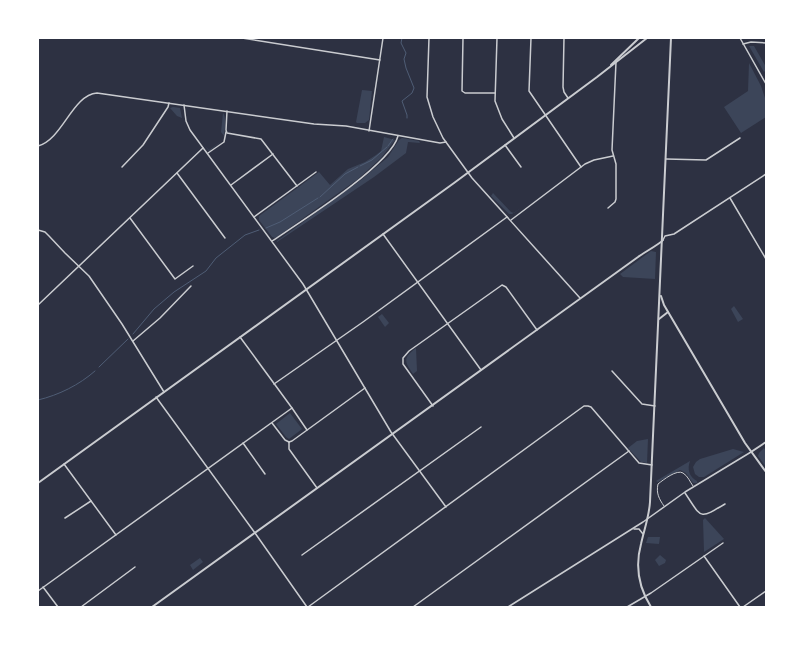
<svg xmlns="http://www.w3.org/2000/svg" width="804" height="645" viewBox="0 0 804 645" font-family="Quicksand,sans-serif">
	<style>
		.green { fill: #3c4559 }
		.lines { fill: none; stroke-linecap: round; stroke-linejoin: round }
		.stream { stroke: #4f5d75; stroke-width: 1 }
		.service { stroke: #caccd0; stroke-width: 1 }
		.minor { stroke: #caccd0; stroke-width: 1.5 }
		.tertiary { stroke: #caccd0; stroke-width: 2 }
	</style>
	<rect width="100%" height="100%" fill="#2d3142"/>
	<g class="green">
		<path d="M 749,46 L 754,46 L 766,67 L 766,70 L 764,72 Z"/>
		<path d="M 749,63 L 761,86 L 766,101 L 766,117 L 741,133 L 724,107 L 748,91 Z"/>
		<path d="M 362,90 L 372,91 L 369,120 L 365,123 L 357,123 L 356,122 Z"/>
		<path d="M 173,107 L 180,108 L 182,118 L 177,116 L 170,108 Z"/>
		<path d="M 223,113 C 227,117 225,136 222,141 L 209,151 L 205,146 L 209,150 L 222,141 L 224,136 L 221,132 Z"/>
		<path d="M 384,137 L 395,140 L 381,158 L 358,179 L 281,234 L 275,238 L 272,237 L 259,220 L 259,216 L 319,172 L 330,185 L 348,169 L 365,162 L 376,155 L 381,151 Z"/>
		<path d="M 402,138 L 419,141 L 420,143 L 408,142 L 406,153 L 374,177 L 277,242 L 277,241 L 361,180 L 388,157 L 399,140 Z"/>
		<path d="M 493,193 L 511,212 L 514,213 L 522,207 L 512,214 L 509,214 L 491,196 Z"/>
		<path d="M 651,251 L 656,252 L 655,279 L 623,277 L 620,274 Z"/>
		<path d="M 734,306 L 743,319 L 738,322 L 731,309 Z"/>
		<path d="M 382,314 L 389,323 L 385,327 L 378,317 Z"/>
		<path d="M 416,348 L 417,371 L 413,374 C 404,361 403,358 416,348 Z"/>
		<path d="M 290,413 L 302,429 L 289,439 L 286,437 L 276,424 Z"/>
		<path d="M 648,439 L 647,463 L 641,462 L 628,448 L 637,441 Z"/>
		<path d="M 764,448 L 766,451 L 766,467 L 758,456 L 759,453 Z"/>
		<path d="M 733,449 L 744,452 L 704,477 L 699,477 L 695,474 L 693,467 L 696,462 L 700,459 Z"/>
		<path d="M 690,461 C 687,469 689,477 697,481 L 697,483 L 693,483 L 686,473 L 680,470 L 658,482 L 656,481 Z"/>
		<path d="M 705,518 L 724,539 L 704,552 L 703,520 Z"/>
		<path d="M 648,537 L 660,537 L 659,544 L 646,543 Z"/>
		<path d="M 660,555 L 666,560 L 665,563 L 659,566 L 655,560 Z"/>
		<path d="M 200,558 L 203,562 L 193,570 L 190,565 Z"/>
	</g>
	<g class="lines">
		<g class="stream">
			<path d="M 402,38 L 401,43 L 406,53 L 404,59 L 406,68 L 414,88 L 412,93 L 402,101 L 407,115 L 407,118"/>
			<path d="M 388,146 L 393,139"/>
			<path d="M 360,166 L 372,160 L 387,147"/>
			<path d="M 320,197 L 345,174 L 358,167"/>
			<path d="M 266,228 L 280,222 L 318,198"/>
			<path d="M 133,334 L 154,309 L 174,292 L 206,271 L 216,258 L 245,235 L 259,230"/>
			<path d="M 99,367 L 128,339"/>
			<path d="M 38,400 C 59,395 79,385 95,371"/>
		</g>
		<path class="service" d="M 664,506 C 659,499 656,493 658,484 C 663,480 677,469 683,473 C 688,476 690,482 693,486"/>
		<g class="minor">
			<path d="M 242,38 L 380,60"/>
			<path d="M 429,38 L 427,97 L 433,117 L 443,138 L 472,178 L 580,298"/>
			<path d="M 463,38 L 462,91 L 465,93 L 495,93"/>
			<path d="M 497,38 L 495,101 L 502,119 L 514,138"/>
			<path d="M 531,38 L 529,91 L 581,167"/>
			<path d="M 564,38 L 563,87 L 564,92 L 568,98"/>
			<path d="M 740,38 L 766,84"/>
			<path d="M 743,44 L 751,42 L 766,43"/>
			<path d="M 184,105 L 186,121 L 190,130 L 303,284 L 391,432 L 446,507"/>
			<path d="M 227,111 L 226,130 L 227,133 L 261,139 L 297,186"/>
			<path d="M 369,131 L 383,38"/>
			<path d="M 505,145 L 521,167"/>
			<path d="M 38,146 C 63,139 72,95 97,93 L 314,124 L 346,126 L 440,143 L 446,142"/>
			<path d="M 208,153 L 224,142 L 226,132"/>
			<path d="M 666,159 L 706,160 L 740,138"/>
			<path d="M 122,167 L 143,145 L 168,107 L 169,103"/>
			<path d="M 177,173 L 225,238"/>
			<path d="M 231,185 L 273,154"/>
			<path d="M 730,198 L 766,259"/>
			<path d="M 608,208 L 615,202 L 616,199 L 616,164 L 612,150 L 616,62"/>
			<path d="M 254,217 L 316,172"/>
			<path d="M 130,218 L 175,279 L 193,266"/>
			<path d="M 511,220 L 585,164 L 594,160 L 613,156"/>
			<path d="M 38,230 L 45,232 L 49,236 L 65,253 L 89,276 L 122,324 L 164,392"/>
			<path d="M 383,234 L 481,370"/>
			<path d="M 663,240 L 665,236 L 674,234 L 766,174"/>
			<path d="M 272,241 C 299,223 391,165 398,136"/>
			<path d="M 38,305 L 203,148"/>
			<path d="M 240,337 L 292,408"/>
			<path d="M 133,341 L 160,318 L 191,286"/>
			<path d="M 612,371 L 642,404 L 655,406"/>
			<path d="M 274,384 L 363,322 L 507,217"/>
			<path d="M 156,397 L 255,533 L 307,607"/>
			<path d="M 433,406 L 403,364 L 403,358 L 409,351 L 502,285 L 506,287 L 537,330"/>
			<path d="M 272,423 L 285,440 L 289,442"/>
			<path d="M 289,442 L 292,441 L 365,388"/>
			<path d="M 289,442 L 289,449 L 317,488"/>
			<path d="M 243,443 L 265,474"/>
			<path d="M 64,464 L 116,535"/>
			<path d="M 685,493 C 702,518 698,520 725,504"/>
			<path d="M 65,518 L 91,501"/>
			<path d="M 634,529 L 639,529 L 643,534"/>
			<path d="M 302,555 L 481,427"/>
			<path d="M 704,556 L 740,607"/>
			<path d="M 43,587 L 58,607"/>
			<path d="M 38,591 L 292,408 L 307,430"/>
			<path d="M 81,607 L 135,567"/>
			<path d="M 308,607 L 584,406 L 588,406 L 591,407 L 639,463 L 652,465"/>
			<path d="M 413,607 L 629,451"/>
			<path d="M 508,607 L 643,522 L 685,492 L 751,452"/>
			<path d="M 627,607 L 651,593 L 723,543"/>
			<path d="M 743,607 L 766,591"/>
		</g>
		<g class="tertiary">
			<path d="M 611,65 L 639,38"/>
			<path d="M 661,296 L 664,305 L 745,443 L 766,472"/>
			<path d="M 659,319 L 668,312"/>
			<path d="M 751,452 L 766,442"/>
			<path d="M 38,483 L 454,183 L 597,77 L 647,38"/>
			<path d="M 152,607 L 638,257 C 643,253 660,244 663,240"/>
			<path d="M 651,607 C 639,588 635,566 641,544 C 644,530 649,517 650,502 L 671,38"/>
		</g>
	</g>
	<rect width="804" height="645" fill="none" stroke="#ffffff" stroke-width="78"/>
</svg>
